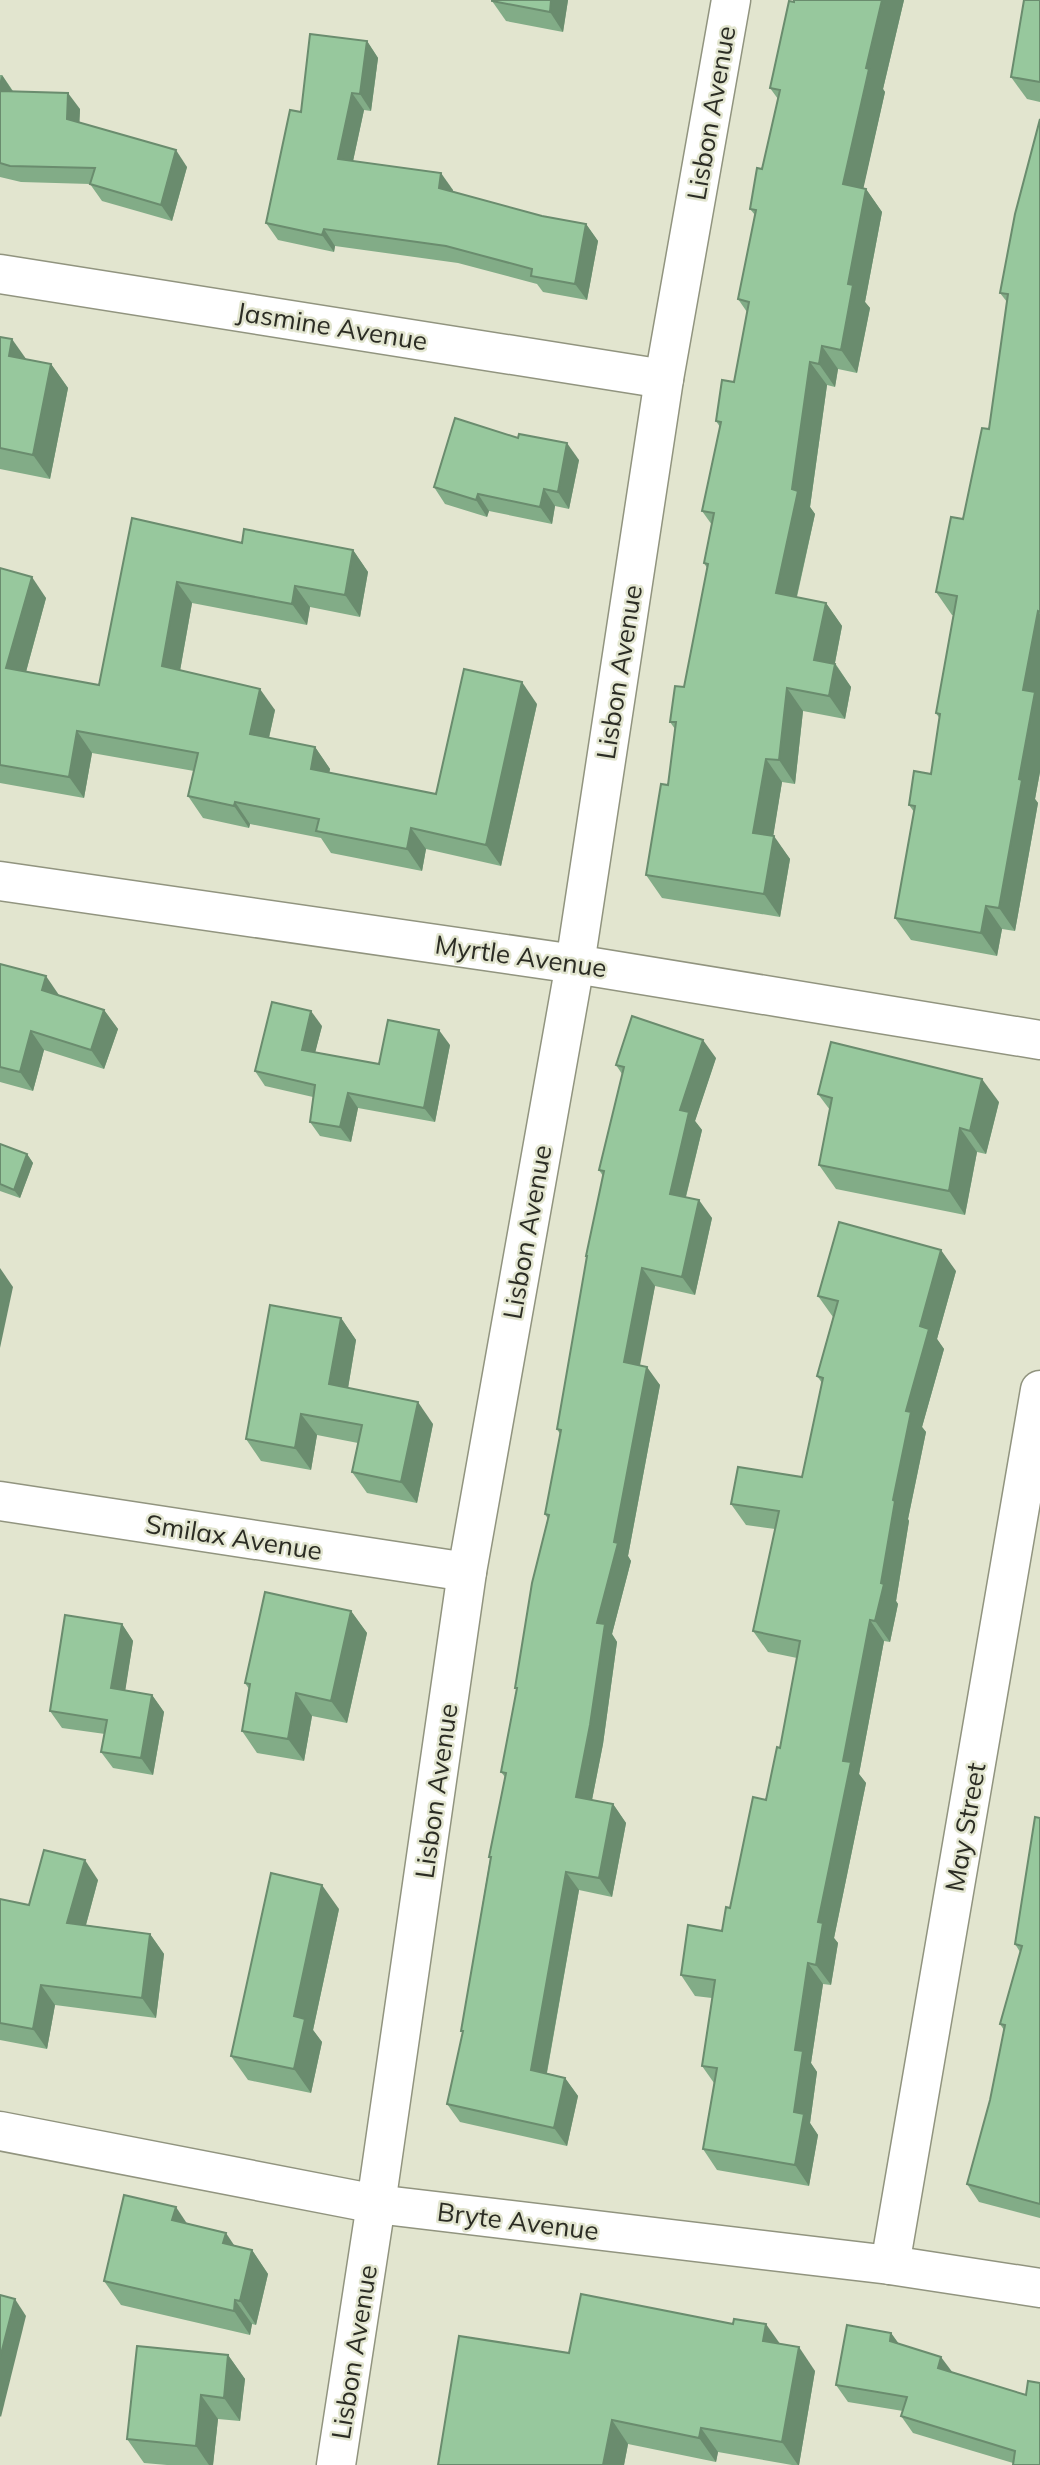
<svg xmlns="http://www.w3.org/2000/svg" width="1040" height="2465" viewBox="0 0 1040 2465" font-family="Mulish,sans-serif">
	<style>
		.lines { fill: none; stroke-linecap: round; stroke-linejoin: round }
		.minor-casing { stroke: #91947f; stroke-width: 41 }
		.minor { stroke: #fff; stroke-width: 38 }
		.wall { fill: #82ac87 }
		.shaded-wall { fill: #6a8c6e }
		.building { fill: #97c89d; stroke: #6a8c6e; stroke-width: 2 }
		.labels { text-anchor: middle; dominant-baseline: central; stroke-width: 5; stroke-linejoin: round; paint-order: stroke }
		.street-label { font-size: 26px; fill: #2b2c24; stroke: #e2e5cf }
	</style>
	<rect width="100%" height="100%" fill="#e2e5cf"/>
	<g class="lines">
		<defs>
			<g id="minor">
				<path d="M 0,274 L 664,379"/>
				<path d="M 0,881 L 575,964 L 1040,1040"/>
				<path d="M 0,1501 L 467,1572"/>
				<path d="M 0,2131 L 376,2204 L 890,2265 L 1040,2288"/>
				<path d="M 890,2265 L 1040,1390"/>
				<path d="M 336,2465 L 376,2204 L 467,1572 L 575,964 L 664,379 L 731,0"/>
			</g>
		</defs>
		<use href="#minor" class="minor-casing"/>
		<use href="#minor" class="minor"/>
	</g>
	<g class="wall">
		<path d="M 568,0 L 563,32 L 506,21 L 492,1 Z"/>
		<path d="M 794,0 L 904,0 L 883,89 L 885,92 L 863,188 L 866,189 L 882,212 L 865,302 L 870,308 L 857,373 L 838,369 L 835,387 L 827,385 L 810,507 L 815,514 L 797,597 L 826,603 L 842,626 L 835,663 L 851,687 L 845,719 L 803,711 L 795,784 L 782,782 L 773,836 L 790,859 L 780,917 L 662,898 L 646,875 L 668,785 L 675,729 L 670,722 L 684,687 L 707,568 L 704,563 L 712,525 L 702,511 L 720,427 L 716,421 L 734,382 L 747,312 L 738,299 L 755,215 L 750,209 L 762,169 L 778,99 L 770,88 Z"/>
		<path d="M 1040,0 L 1040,102 L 1027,99 L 1011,77 Z"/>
		<path d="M 367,41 L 378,58 L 371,111 L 364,110 L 353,161 L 453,190 L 453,192 L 542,216 L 586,224 L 598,241 L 587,300 L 543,292 L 537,284 L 458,263 L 335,246 L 334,252 L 278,240 L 266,223 L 301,112 Z"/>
		<path d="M 0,75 L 2,75 L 13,91 L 80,109 L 79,122 L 187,167 L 172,221 L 102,201 L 90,184 L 21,182 L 0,177 Z"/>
		<path d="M 1040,119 L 1040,772 L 1035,799 L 1038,803 L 1015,931 L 1002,929 L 997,956 L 911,940 L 895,918 L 914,812 L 909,805 L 931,774 L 940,719 L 936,713 L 954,615 L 952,615 L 936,592 L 963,519 L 989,429 L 1007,302 L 1000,293 Z"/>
		<path d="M 0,337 L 26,359 L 51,364 L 68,388 L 50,479 L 0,469 Z"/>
		<path d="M 579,460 L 569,509 L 555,506 L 552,524 L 489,511 L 487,517 L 445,504 L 434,487 Z"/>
		<path d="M 132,518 L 242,543 L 353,550 L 368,572 L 360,617 L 310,607 L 307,625 L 192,603 L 180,670 L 275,710 L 269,738 L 315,747 L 330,769 L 329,773 L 436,794 L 537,704 L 501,866 L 426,849 L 422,871 L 331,853 L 321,838 L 250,824 L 249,828 L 203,818 L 188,796 L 194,771 L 92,753 L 84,798 L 0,783 L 0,568 L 46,598 L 26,672 L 99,685 Z"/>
		<path d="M 0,964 L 59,995 L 104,1010 L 118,1029 L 104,1069 L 44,1050 L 33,1091 L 0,1082 Z"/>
		<path d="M 322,1026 L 315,1052 L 379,1064 L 450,1045 L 435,1122 L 358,1108 L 351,1142 L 320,1136 L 310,1122 L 313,1097 L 265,1086 L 255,1071 Z"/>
		<path d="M 716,1058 L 695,1121 L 702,1130 L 686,1197 L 712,1218 L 695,1295 L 655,1286 L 639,1365 L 660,1385 L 628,1556 L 631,1561 L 612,1634 L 617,1642 L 603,1744 L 592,1800 L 613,1804 L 626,1823 L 612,1897 L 579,1890 L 547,2073 L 565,2078 L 578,2096 L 567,2146 L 460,2122 L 447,2104 L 463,2033 L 461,2031 L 490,1859 L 489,1857 L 505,1777 L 501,1772 L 517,1690 L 515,1688 L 548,1519 L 545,1514 L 560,1434 L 557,1429 L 587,1258 L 586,1256 L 603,1176 L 599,1170 L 622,1074 L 616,1065 Z"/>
		<path d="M 818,1094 L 999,1102 L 986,1154 L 977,1152 L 965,1215 L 836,1189 L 819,1165 L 830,1110 Z"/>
		<path d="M 0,1144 L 27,1154 L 33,1163 L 20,1198 L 0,1191 Z"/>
		<path d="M 956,1271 L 937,1339 L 944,1349 L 922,1427 L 926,1432 L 908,1519 L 909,1521 L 896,1601 L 898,1604 L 890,1642 L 884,1641 L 859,1774 L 866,1783 L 834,1938 L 838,1943 L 831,1985 L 823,1984 L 811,2063 L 817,2072 L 810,2123 L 818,2135 L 809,2186 L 717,2170 L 703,2149 L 714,2083 L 702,2066 L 712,1998 L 695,1996 L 681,1975 L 722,1931 L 766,1800 L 780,1748 L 797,1658 L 768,1652 L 753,1631 L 775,1529 L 746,1525 L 731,1504 L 802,1477 L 822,1383 L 817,1376 L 833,1317 L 818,1296 Z"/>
		<path d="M 341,1318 L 356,1340 L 348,1388 L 433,1424 L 417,1503 L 367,1493 L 352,1472 L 358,1443 L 317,1435 L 311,1470 L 261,1461 L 246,1439 Z"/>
		<path d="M 351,1611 L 367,1633 L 347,1723 L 312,1716 L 304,1761 L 257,1753 L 242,1731 L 249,1689 L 245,1683 Z"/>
		<path d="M 122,1624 L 133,1641 L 125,1690 L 152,1695 L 164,1712 L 153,1775 L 113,1768 L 101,1752 L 105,1734 L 62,1728 L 50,1711 Z"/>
		<path d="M 1040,1818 L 1040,2218 L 979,2202 L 967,2184 L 990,2100 L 1004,2030 L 1000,2024 L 1020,1952 L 1015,1944 Z"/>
		<path d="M 98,1880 L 86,1925 L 150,1934 L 164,1954 L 156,2018 L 55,2005 L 47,2049 L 0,2040 L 0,1899 L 29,1905 Z"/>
		<path d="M 339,1909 L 313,2030 L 322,2042 L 311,2093 L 248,2080 L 231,2056 Z"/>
		<path d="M 187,2223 L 235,2246 L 252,2250 L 268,2274 L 256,2325 L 252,2324 L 250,2335 L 121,2305 L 104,2281 Z"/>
		<path d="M 891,2333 L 899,2344 L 952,2372 L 1026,2395 L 1013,2463 L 913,2433 L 901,2416 L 903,2411 L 848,2402 L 836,2385 Z"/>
		<path d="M 780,2344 L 815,2371 L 799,2465 L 792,2465 L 718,2452 L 716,2462 L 628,2444 L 624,2465 L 569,2353 Z"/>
		<path d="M 228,2355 L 245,2379 L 240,2421 L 218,2419 L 213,2465 L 167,2465 L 144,2463 L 127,2439 Z"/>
	</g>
	<g class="shaded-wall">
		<path d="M 551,0 L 568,0 L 563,32 L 550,12 Z"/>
		<path d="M 882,0 L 904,0 L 883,89 L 885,92 L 859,208 L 843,184 L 866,68 Z"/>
		<path d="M 367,41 L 378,58 L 371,111 L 360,94 Z"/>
		<path d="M 2,75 L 13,92 L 0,95 L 0,81 Z"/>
		<path d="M 68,93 L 80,109 L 79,135 L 67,119 Z"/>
		<path d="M 352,93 L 364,110 L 350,175 L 338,159 Z"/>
		<path d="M 176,150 L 187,167 L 172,221 L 161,205 Z"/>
		<path d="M 441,173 L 453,190 L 451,205 L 439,188 Z"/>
		<path d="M 866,189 L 882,212 L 865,302 L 870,308 L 857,373 L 841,350 L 848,284 Z"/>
		<path d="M 586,224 L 598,241 L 587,300 L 575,284 Z"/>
		<path d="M 324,229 L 335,246 L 334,252 L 322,235 Z"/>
		<path d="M 12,339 L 29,363 L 9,356 Z"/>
		<path d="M 822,346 L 838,369 L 835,387 L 819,364 Z"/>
		<path d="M 810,362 L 827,385 L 810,507 L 815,514 L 792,617 L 776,593 Z"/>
		<path d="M 51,364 L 68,388 L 50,479 L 33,455 Z"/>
		<path d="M 567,443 L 579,460 L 569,509 L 558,492 Z"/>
		<path d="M 544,489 L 555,506 L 552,524 L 540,507 Z"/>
		<path d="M 478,494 L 489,511 L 487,517 L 476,500 Z"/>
		<path d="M 353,550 L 368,572 L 360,617 L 345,595 Z"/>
		<path d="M 32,577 L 46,598 L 21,690 L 6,668 Z"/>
		<path d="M 177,582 L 192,603 L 177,688 L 162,666 Z"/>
		<path d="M 295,586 L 310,607 L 307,625 L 292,604 Z"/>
		<path d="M 826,603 L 842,626 L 831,683 L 814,660 Z"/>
		<path d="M 1038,611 L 1040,614 L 1040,772 L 1035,799 L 1038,803 L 1015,931 L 999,908 L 1019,779 L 1023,690 Z"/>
		<path d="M 835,664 L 851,687 L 845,719 L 829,696 Z"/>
		<path d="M 522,682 L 537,704 L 501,866 L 486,845 Z"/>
		<path d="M 787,688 L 803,711 L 795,784 L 779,760 Z"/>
		<path d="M 260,689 L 275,710 L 265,755 L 250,734 Z"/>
		<path d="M 77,731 L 92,753 L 84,798 L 69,777 Z"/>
		<path d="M 315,747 L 330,769 L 326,791 L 311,769 Z"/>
		<path d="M 766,759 L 782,782 L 770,856 L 753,833 Z"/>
		<path d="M 235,802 L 250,824 L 249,828 L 234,806 Z"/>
		<path d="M 411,828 L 426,849 L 422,871 L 407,849 Z"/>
		<path d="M 774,836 L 790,859 L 780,917 L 764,894 Z"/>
		<path d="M 986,906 L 1002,929 L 997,956 L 981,933 Z"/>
		<path d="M 46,976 L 59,995 L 42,990 Z"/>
		<path d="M 104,1010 L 118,1029 L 104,1069 L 91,1050 Z"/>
		<path d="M 311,1011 L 322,1026 L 312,1065 L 302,1050 Z"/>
		<path d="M 439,1030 L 450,1045 L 435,1122 L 424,1108 Z"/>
		<path d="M 31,1031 L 44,1050 L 33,1091 L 20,1072 Z"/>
		<path d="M 703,1040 L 716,1058 L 695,1121 L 702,1130 L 682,1212 L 670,1194 L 680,1110 Z"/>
		<path d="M 982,1079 L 999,1102 L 986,1154 L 970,1131 Z"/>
		<path d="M 348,1093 L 358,1108 L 351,1142 L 340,1127 Z"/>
		<path d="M 960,1128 L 977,1152 L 965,1215 L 949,1191 Z"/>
		<path d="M 27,1154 L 33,1163 L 20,1198 L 14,1190 Z"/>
		<path d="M 699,1200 L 712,1218 L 695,1295 L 682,1277 Z"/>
		<path d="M 941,1250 L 956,1271 L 937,1339 L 944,1349 L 922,1427 L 926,1432 L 908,1519 L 909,1521 L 896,1601 L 898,1604 L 890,1642 L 875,1621 L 906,1411 L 920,1326 Z"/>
		<path d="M 0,1268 L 13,1287 L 0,1348 Z"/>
		<path d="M 642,1268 L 655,1286 L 637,1381 L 624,1362 Z"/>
		<path d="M 341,1318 L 356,1340 L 345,1406 L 329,1384 Z"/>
		<path d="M 647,1367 L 660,1385 L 628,1556 L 631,1561 L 612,1634 L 617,1642 L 603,1744 L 589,1815 L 576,1797 L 597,1623 L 614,1542 Z"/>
		<path d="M 418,1402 L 433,1424 L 417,1503 L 401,1482 Z"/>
		<path d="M 301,1414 L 317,1435 L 311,1470 L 295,1448 Z"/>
		<path d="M 351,1611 L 367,1633 L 347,1723 L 331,1701 Z"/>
		<path d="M 870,1620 L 884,1641 L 859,1774 L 866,1783 L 834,1938 L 838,1943 L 831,1985 L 816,1965 L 818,1922 L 843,1761 Z"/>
		<path d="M 122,1624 L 133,1641 L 123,1705 L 111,1688 Z"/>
		<path d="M 296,1693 L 312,1716 L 304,1761 L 288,1739 Z"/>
		<path d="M 152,1695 L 164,1712 L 153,1775 L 141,1758 Z"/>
		<path d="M 613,1804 L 626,1823 L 612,1897 L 599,1878 Z"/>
		<path d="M 85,1860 L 98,1880 L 81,1943 L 67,1923 Z"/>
		<path d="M 566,1872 L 579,1890 L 544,2088 L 531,2070 Z"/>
		<path d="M 322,1885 L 339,1909 L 313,2030 L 322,2042 L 311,2093 L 294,2069 L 294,2016 Z"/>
		<path d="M 150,1934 L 164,1954 L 156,2018 L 142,1998 Z"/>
		<path d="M 808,1963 L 823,1984 L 811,2063 L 817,2072 L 810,2123 L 818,2135 L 809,2186 L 795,2165 L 794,2112 L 795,2050 Z"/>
		<path d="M 41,1985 L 55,2005 L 47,2049 L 33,2029 Z"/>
		<path d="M 565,2078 L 578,2096 L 567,2146 L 554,2128 Z"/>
		<path d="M 176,2207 L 192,2231 L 172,2220 Z"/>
		<path d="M 226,2233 L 242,2257 L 223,2243 Z"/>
		<path d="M 252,2250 L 268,2274 L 256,2325 L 240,2301 Z"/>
		<path d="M 15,2299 L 26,2316 L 1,2417 L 0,2416 L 0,2358 Z"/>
		<path d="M 235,2300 L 252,2324 L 250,2335 L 234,2311 Z"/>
		<path d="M 766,2324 L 783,2348 L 763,2341 Z"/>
		<path d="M 891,2333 L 903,2350 L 890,2341 Z"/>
		<path d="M 799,2347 L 815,2371 L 799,2465 L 798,2465 L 782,2442 Z"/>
		<path d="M 228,2355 L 245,2379 L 240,2421 L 224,2398 Z"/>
		<path d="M 941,2357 L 953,2373 L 938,2368 Z"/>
		<path d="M 201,2395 L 218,2419 L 213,2465 L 209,2465 L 196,2446 Z"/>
		<path d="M 612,2420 L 628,2444 L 624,2465 L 603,2465 Z"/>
		<path d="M 701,2428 L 718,2452 L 716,2462 L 699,2438 Z"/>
	</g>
	<g class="building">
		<path d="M 492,0 L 551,0 L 550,12 L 492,1 Z"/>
		<path d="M 794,0 L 882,0 L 866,68 L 869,69 L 843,184 L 866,189 L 848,284 L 853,285 L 841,350 L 822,346 L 819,364 L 810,362 L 792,489 L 798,491 L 776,593 L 826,603 L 814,660 L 835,664 L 829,696 L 787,688 L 779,760 L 766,759 L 753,833 L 774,836 L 764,894 L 646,875 L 661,784 L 668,785 L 676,722 L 670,722 L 675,686 L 684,687 L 708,564 L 704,563 L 714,513 L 702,511 L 721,422 L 716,421 L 722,380 L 734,382 L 749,302 L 738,299 L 756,210 L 750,209 L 757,168 L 762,169 L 780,90 L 770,88 L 789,1 L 794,2 Z"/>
		<path d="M 1024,0 L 1040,0 L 1040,82 L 1011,77 Z"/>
		<path d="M 310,34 L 367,41 L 360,94 L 352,93 L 338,159 L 441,173 L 439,188 L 542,216 L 586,224 L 575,284 L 531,276 L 532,269 L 446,246 L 324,229 L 322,235 L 266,223 L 290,110 L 301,112 Z"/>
		<path d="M 0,91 L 68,93 L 67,119 L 176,150 L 161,205 L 90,184 L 95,168 L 10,166 L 0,163 Z"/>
		<path d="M 1040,119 L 1040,612 L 1038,611 L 1023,690 L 1035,692 L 1019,779 L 1022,780 L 999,908 L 986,906 L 981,933 L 895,918 L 915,806 L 909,805 L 914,771 L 931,774 L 940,714 L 936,713 L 957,596 L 936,592 L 951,517 L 963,519 L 982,428 L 989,429 L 1008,294 L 1000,293 L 1015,214 Z"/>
		<path d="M 0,337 L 12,339 L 9,356 L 51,364 L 33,455 L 0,448 Z"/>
		<path d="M 455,418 L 518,438 L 519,434 L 567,443 L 558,492 L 544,489 L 540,507 L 478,494 L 476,500 L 434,487 Z"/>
		<path d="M 132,518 L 242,543 L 244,529 L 353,550 L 345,595 L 295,586 L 292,604 L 177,582 L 162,666 L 260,689 L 250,734 L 315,747 L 311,769 L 436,794 L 464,669 L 522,682 L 486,845 L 411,828 L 407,849 L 316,831 L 319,819 L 235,802 L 234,806 L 188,796 L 198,753 L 77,731 L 69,777 L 0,765 L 0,568 L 32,577 L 6,668 L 99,685 Z"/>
		<path d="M 0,964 L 46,976 L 42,990 L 104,1010 L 91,1050 L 31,1031 L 20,1072 L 0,1067 Z"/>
		<path d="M 272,1002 L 311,1011 L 302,1050 L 379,1064 L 388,1020 L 439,1030 L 424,1108 L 348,1093 L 340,1127 L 310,1122 L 315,1085 L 255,1071 Z"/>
		<path d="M 632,1016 L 703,1040 L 680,1110 L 689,1112 L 670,1194 L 699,1200 L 682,1277 L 642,1268 L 624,1362 L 647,1367 L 614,1542 L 618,1543 L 597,1623 L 605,1624 L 590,1725 L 576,1797 L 613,1804 L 599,1878 L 566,1872 L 531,2070 L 565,2078 L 554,2128 L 447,2104 L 463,2031 L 461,2031 L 491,1857 L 489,1857 L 506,1773 L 501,1772 L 517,1688 L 515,1688 L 532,1583 L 549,1515 L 545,1514 L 561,1430 L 557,1429 L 587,1256 L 586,1256 L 604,1171 L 599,1170 L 624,1067 L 616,1065 Z"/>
		<path d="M 831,1042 L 982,1079 L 970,1131 L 960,1128 L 949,1191 L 819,1165 L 832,1098 L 818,1094 Z"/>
		<path d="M 0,1144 L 27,1154 L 14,1190 L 0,1184 Z"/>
		<path d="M 839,1222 L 941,1250 L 920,1326 L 929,1329 L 906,1411 L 911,1412 L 893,1500 L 895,1501 L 881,1583 L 884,1584 L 875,1621 L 870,1620 L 843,1761 L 851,1762 L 818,1922 L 823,1923 L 816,1965 L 808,1963 L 795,2050 L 803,2051 L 794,2112 L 804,2114 L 795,2165 L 703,2149 L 717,2068 L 702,2066 L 715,1980 L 681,1975 L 688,1925 L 722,1931 L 726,1907 L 730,1908 L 753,1797 L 766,1800 L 777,1747 L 780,1748 L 800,1641 L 753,1631 L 779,1511 L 731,1504 L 738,1467 L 802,1477 L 823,1378 L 817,1376 L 838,1301 L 818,1296 Z"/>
		<path d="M 270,1305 L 341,1318 L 329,1384 L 418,1402 L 401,1482 L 352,1472 L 362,1425 L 301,1414 L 295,1448 L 246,1439 Z"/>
		<path d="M 265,1592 L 351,1611 L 331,1701 L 296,1693 L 288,1739 L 242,1731 L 250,1684 L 245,1683 Z"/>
		<path d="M 65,1615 L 122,1624 L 111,1688 L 152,1695 L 141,1758 L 101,1752 L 107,1720 L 50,1711 Z"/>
		<path d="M 1035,1817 L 1040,1818 L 1040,2204 L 967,2184 L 990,2100 L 1005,2025 L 1000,2024 L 1022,1946 L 1015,1944 Z"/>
		<path d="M 44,1850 L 85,1860 L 67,1923 L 150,1934 L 142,1998 L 41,1985 L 33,2029 L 0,2023 L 0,1899 L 29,1905 Z"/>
		<path d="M 271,1873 L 322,1885 L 294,2016 L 305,2019 L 294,2069 L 231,2056 Z"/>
		<path d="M 124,2195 L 176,2207 L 172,2220 L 226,2233 L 223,2243 L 252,2250 L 240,2301 L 235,2300 L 234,2311 L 104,2281 Z"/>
		<path d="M 581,2294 L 733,2324 L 734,2319 L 766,2324 L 763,2341 L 799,2347 L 782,2442 L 701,2428 L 699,2438 L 612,2420 L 603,2465 L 438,2465 L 459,2336 L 569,2353 Z"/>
		<path d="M 0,2295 L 15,2299 L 0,2358 Z"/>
		<path d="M 847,2325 L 891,2333 L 890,2341 L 941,2357 L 938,2368 L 1026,2395 L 1028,2381 L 1040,2383 L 1040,2465 L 1013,2465 L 1015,2451 L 901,2416 L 907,2397 L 836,2385 Z"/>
		<path d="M 137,2346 L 228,2355 L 224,2398 L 201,2395 L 196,2446 L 127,2439 Z"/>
	</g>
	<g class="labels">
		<g class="street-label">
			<text transform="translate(711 113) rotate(-80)">Lisbon Avenue</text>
			<text transform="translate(332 326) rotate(9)">Jasmine Avenue</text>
			<text transform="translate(619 672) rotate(-81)">Lisbon Avenue</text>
			<text transform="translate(521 956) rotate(8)">Myrtle Avenue</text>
			<text transform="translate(527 1232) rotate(-80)">Lisbon Avenue</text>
			<text transform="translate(234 1537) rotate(9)">Smilax Avenue</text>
			<text transform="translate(436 1791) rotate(-82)">Lisbon Avenue</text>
			<text transform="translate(965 1827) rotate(-80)">May Street</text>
			<text transform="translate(518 2221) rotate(7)">Bryte Avenue</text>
			<text transform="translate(354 2352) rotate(-81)">Lisbon Avenue</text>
		</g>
	</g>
</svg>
